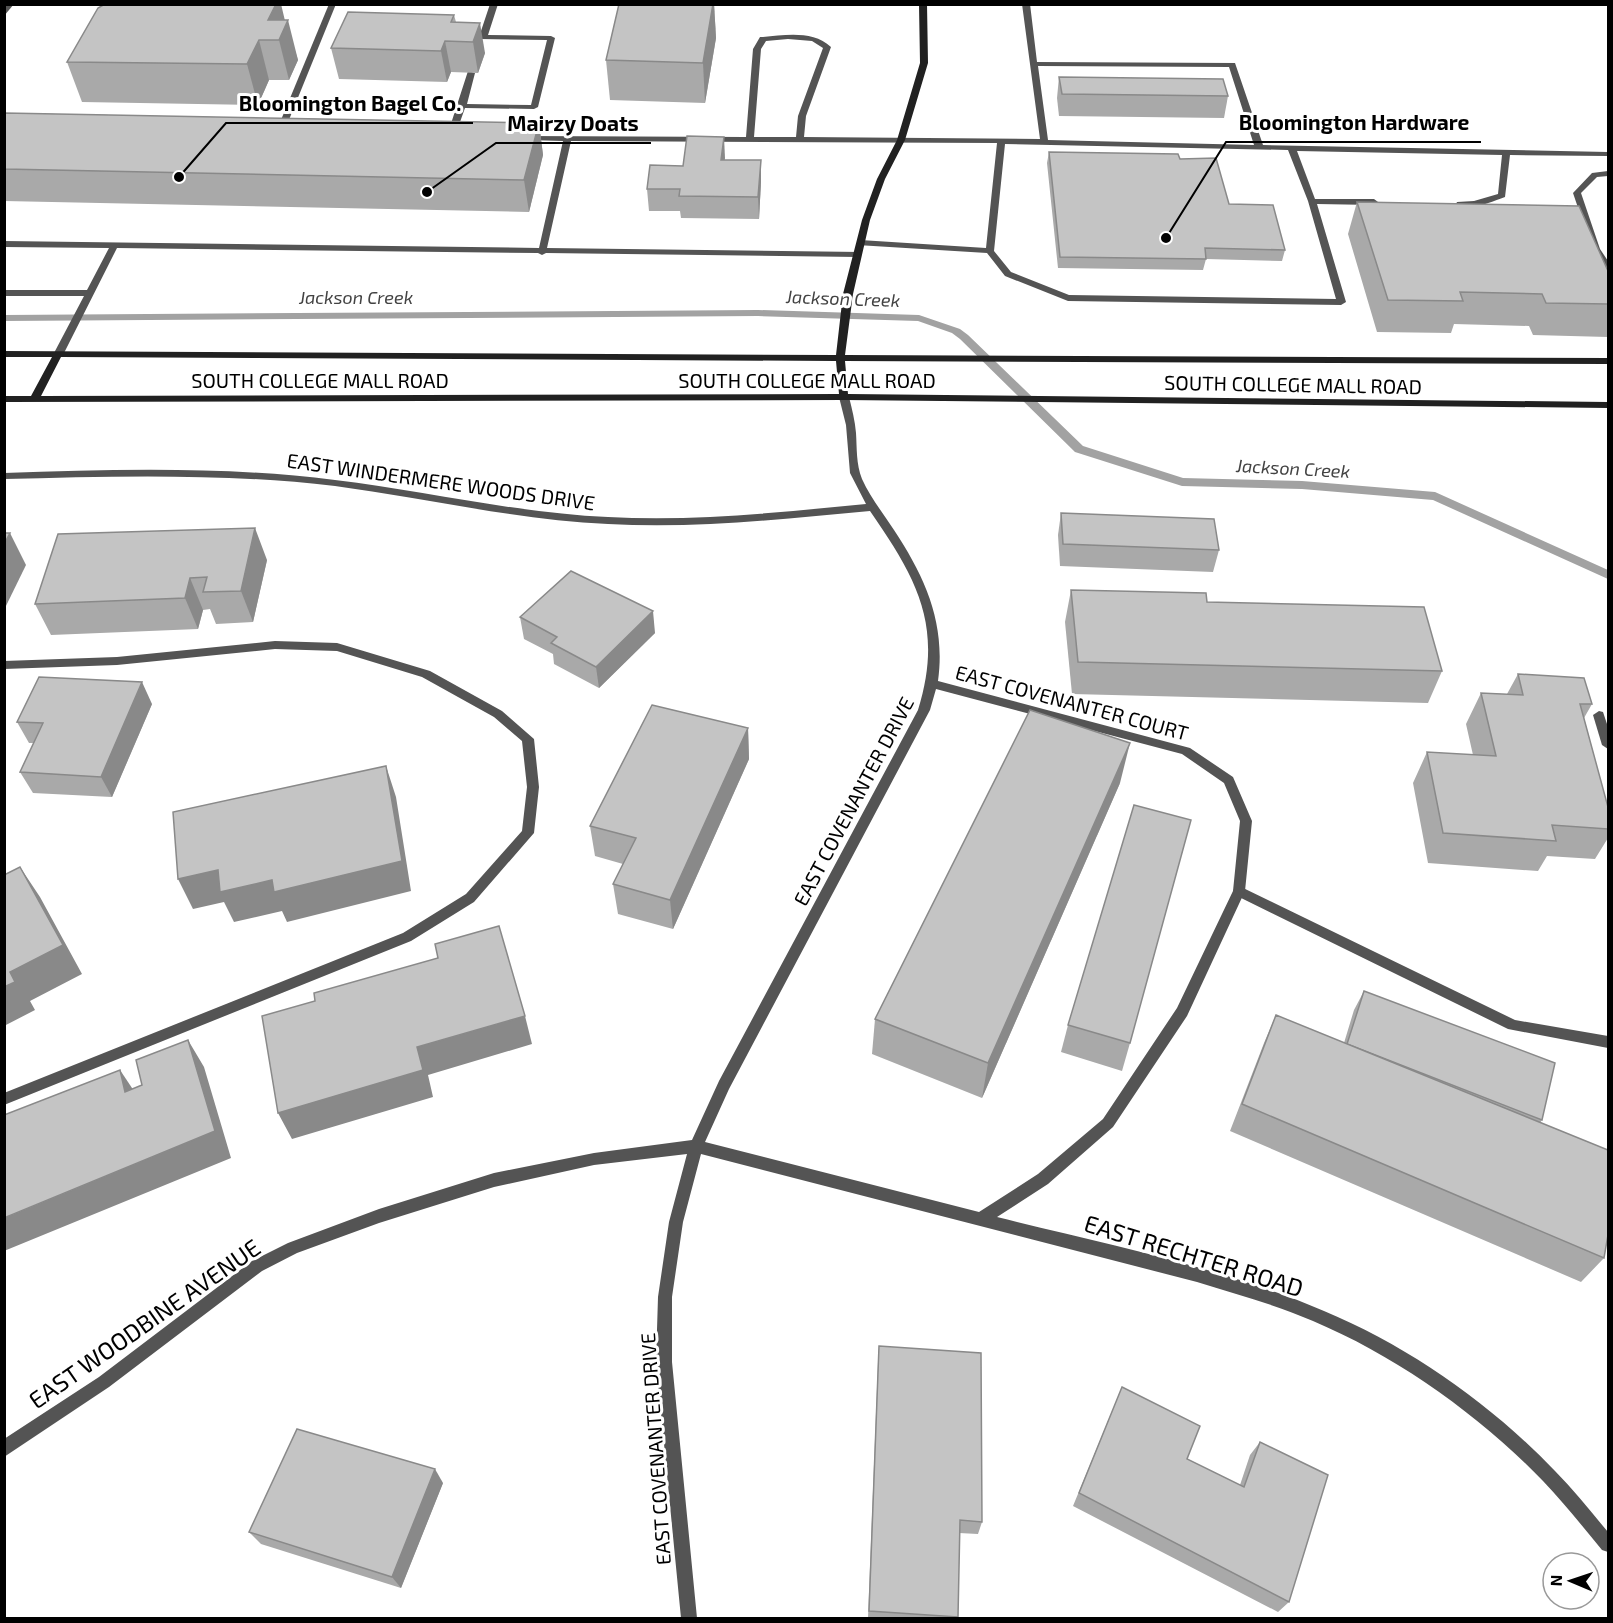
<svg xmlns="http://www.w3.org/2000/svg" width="1613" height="1623" viewBox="0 0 1613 1623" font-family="'Exo 2',sans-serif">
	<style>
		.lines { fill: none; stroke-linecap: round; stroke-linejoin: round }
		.stream { fill: #a2a2a2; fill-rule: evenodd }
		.lane { fill: #545454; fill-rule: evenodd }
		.street { fill: #545454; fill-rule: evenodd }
		.secondary { fill: #212121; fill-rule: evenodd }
		.wall { fill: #a9a9a9 }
		.shaded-wall { fill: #898989 }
		.building { fill: #c4c4c4; stroke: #898989; stroke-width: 1.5 }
		.labels { text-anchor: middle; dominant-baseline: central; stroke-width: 6; stroke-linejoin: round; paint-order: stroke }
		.far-water-label { font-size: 18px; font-style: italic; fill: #434343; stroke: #fff }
		.street-label { font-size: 20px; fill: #000; stroke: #fff }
		.near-street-label { font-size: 24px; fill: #000; stroke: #fff }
		.leader { fill: none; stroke: #000; stroke-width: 2 }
		.callout-dot { fill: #000; stroke: #fff; stroke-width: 2 }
		.callout-label { font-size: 21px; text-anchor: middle; font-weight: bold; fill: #000; stroke: #fff; stroke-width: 6; stroke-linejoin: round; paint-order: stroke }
	</style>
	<rect width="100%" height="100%" fill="#fff"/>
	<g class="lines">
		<path class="stream" d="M 758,310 L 919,315 L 960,329 L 968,335 L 1083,446 L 1183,478 L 1302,481 L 1435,492 L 1608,570 L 1608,579 L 1433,500 L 1302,489 L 1182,486 L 1075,452 L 960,339 L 952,333 L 918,321 L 758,316 L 4,321 L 4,315 Z"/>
		<g class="lane">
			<path d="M 7,4 L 14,4 L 4,16 L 4,8 Z"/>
			<path d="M 329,4 L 336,4 L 284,132 L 277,134 L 276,132 Z"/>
			<path d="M 490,4 L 498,4 L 488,35 L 551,36 L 555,38 L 538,107 L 534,109 L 465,108 L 455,136 L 448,138 L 447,136 L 468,71 L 475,73 L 467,104 L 531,105 L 547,40 L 480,39 L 479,37 Z"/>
			<path d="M 1022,4 L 1030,4 L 1037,62 L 1235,63 L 1263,145 L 1608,152 L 1608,156 L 1510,155 L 1505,197 C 1491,202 1470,212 1456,204 L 1457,202 L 1474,201 L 1498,194 L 1502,155 L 1297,151 L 1315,199 L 1374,199 L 1378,202 L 1374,205 L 1317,204 L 1346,302 L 1341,305 L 1068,301 L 1005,276 L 987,253 L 857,245 L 857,241 L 860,240 L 986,248 L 997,143 L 571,141 L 547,248 L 861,252 L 862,254 L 858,257 L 546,253 L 542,255 L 538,253 L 117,248 L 64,353 L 59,356 L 54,353 L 84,296 L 4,296 L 4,290 L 87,290 L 109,248 L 4,247 L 4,241 L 539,248 L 563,141 L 527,140 L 523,138 L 524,136 L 746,137 L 753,49 L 760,37 L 763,37 C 785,35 813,30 831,47 L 806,116 L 804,137 L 1040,139 ZM 788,39 L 812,41 L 823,48 L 798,116 L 796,137 L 754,137 L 761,49 L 766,41 ZM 1038,66 L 1229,67 L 1254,145 L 1048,140 ZM 1005,144 L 1288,150 L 1308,201 L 1336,299 L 1069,295 L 1011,272 L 994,251 Z"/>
			<path d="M 1608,171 L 1608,176 L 1597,177 L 1581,193 L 1600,249 L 1608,261 L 1608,270 L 1605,269 L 1592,249 L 1573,193 L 1592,173 Z"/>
			<path d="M 275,641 L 337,643 L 430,671 L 502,711 L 534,739 L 539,787 L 534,833 L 474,902 L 411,941 L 4,1105 L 4,1093 L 403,933 L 466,894 L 522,831 L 527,787 L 522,741 L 494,717 L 422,677 L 337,651 L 275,649 L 117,665 L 4,669 L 4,661 L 117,657 Z"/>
			<path d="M 1599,711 L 1603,712 L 1608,727 L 1608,749 L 1602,745 L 1593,715 Z"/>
			<path d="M 1239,886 L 1515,1020 L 1608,1036 L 1608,1048 L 1508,1029 L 1235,895 L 1233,891 L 1235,887 Z"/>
		</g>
		<path class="street" d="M 844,394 L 849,397 C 852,409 855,421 856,433 C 857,448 856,464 862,479 C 870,497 883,513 894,530 C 925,577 946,623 938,681 L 1190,748 L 1233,777 L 1252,821 L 1245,891 L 1187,1016 L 1113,1127 L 1048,1184 L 997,1217 C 1105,1244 1222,1267 1324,1311 C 1410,1347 1491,1404 1555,1471 C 1574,1490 1591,1512 1608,1532 L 1608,1552 L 1602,1550 C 1583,1527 1564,1503 1543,1481 C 1479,1415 1398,1357 1313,1321 C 1276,1305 1236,1294 1197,1282 L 701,1154 L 683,1222 L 672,1297 L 672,1362 L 697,1618 L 681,1618 L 656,1362 L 658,1297 L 669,1222 L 687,1154 L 594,1165 L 494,1187 L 379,1223 L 297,1253 L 262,1271 L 109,1387 L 4,1457 L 4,1439 L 99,1377 L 252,1261 L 288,1243 L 379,1209 L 494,1173 L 594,1153 L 692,1140 L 719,1081 L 918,710 C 944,626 917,579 870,511 C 783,519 695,529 608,524 C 516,520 426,498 335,486 C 225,473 115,476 4,479 L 4,473 C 115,469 225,466 335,480 C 426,491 516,513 608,517 C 694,522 781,512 866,504 L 850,473 L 846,425 L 839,397 ZM 936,689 L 1182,754 L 1224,783 L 1240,821 L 1233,891 L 1177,1008 L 1103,1119 L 1038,1174 L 979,1212 L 705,1142 L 729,1089 L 930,710 Z"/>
		<path class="secondary" d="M 919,4 L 927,4 L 928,63 L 905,140 L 885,179 L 870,220 L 853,294 L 845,355 L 1608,358 L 1608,364 L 845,361 L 848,394 L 1608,402 L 1608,408 L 844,400 L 4,402 L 4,396 L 31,396 L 52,357 L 4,357 L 4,351 L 836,355 L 843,294 L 862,220 L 877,179 L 897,140 L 920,63 ZM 61,357 L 836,361 L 839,394 L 41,396 Z"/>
	</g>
	<g class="wall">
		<path d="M 619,4 L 714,4 L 716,38 L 705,103 L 610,100 L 606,60 Z"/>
		<path d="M 454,15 L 456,22 L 485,53 L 478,73 L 451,72 L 447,82 L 339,79 L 331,48 Z"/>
		<path d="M 285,20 L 298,60 L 289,80 L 269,80 L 258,105 L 82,102 L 67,62 Z"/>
		<path d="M 1059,77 L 1228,96 L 1224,118 L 1059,116 L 1057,98 Z"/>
		<path d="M 4,113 L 539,123 L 543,155 L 529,212 L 4,201 Z"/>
		<path d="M 1049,152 L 1180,159 L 1229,204 L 1285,250 L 1282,261 L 1206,259 L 1203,270 L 1058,268 L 1047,163 Z"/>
		<path d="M 761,160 L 761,182 L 759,219 L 681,218 L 680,211 L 649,211 L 647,189 L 683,166 Z"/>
		<path d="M 1357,202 L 1608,271 L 1608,337 L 1533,335 L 1529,326 L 1454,324 L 1451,333 L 1377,332 L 1348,234 Z"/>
		<path d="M 1061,513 L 1219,550 L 1213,572 L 1060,566 L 1058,535 Z"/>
		<path d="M 267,560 L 253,622 L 216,624 L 210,609 L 203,610 L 198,629 L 51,635 L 35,604 Z"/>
		<path d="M 1071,590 L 1207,602 L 1442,671 L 1428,703 L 1072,694 L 1065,622 Z"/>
		<path d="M 520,617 L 655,633 L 599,688 L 554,664 L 553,654 L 524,639 Z"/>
		<path d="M 1518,674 L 1592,704 L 1584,718 L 1608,807 L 1608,838 L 1595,859 L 1547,856 L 1538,871 L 1428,863 L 1413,783 L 1427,752 L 1473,755 L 1466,724 L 1481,693 L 1507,694 Z"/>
		<path d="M 152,704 L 112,797 L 33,793 L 20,772 L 34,743 L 29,743 L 17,722 Z"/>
		<path d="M 748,728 L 749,759 L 673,929 L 618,914 L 613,884 L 623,864 L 595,856 L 590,826 Z"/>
		<path d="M 1120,783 L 982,1098 L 872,1054 L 875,1019 Z"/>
		<path d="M 1364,991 L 1542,1120 L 1540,1123 L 1604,1258 L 1581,1282 L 1230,1131 L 1264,1043 L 1276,1015 L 1344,1043 L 1354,1010 Z"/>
		<path d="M 1068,1025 L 1130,1043 L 1122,1071 L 1061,1052 Z"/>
		<path d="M 879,1346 L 982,1522 L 978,1534 L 959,1533 L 958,1618 L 868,1618 L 878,1362 Z"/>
		<path d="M 1122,1387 L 1187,1459 L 1240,1485 L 1250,1455 L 1260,1442 L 1289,1602 L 1278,1612 L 1073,1506 Z"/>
		<path d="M 443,1483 L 401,1588 L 261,1544 L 249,1532 Z"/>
	</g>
	<g class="shaded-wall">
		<path d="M 276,4 L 281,4 L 286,25 L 288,20 L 298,60 L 289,80 L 279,40 L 268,20 Z"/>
		<path d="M 713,4 L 714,4 L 716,38 L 705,103 L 703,63 Z"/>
		<path d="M 480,23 L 485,53 L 478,73 L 473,42 Z"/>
		<path d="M 259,40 L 269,80 L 258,105 L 247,64 Z"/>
		<path d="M 445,41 L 451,72 L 447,82 L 441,51 Z"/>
		<path d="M 539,123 L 543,155 L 529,212 L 524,180 Z"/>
		<path d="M 724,137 L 725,158 L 722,182 L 721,160 Z"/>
		<path d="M 761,160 L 761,182 L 759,219 L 758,197 Z"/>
		<path d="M 255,528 L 267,560 L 253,622 L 241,591 Z"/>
		<path d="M 10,533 L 26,565 L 4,610 L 4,544 Z"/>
		<path d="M 190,578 L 203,610 L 198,629 L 185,598 Z"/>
		<path d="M 653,611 L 655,633 L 599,688 L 596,667 Z"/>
		<path d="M 142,682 L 152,704 L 112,797 L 101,777 Z"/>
		<path d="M 748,728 L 749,759 L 673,929 L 670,900 Z"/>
		<path d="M 1130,743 L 1120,783 L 982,1098 L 988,1063 Z"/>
		<path d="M 386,766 L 396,797 L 411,891 L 287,922 L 282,911 L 234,922 L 224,902 L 193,909 L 178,879 Z"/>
		<path d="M 20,867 L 40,897 L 82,974 L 30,1001 L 35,1010 L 4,1026 L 4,987 Z"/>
		<path d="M 525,1016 L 532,1044 L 428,1075 L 433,1097 L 292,1139 L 278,1113 L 417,1047 Z"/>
		<path d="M 188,1040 L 204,1067 L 231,1158 L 4,1251 L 4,1218 L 215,1131 Z"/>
		<path d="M 120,1070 L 138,1097 L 125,1092 Z"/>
		<path d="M 435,1469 L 443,1483 L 401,1588 L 392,1577 Z"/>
	</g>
	<g class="building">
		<path d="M 105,4 L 276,4 L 268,20 L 288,20 L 279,40 L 259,40 L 247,64 L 67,62 L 98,8 Z"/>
		<path d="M 619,4 L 713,4 L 703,63 L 606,60 Z"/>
		<path d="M 348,12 L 454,15 L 451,22 L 480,23 L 473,42 L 445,41 L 441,51 L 331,48 Z"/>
		<path d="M 1059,77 L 1223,79 L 1228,96 L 1062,94 Z"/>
		<path d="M 4,113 L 539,123 L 524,180 L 4,169 Z"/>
		<path d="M 687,136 L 724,137 L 721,160 L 761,160 L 758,197 L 679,196 L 680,189 L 647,189 L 650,165 L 683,166 Z"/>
		<path d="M 1049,152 L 1178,154 L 1180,159 L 1216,158 L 1229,204 L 1273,205 L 1285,250 L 1205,248 L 1206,259 L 1060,257 Z"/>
		<path d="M 1357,202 L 1579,206 L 1608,271 L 1608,304 L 1546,303 L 1542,294 L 1460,292 L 1463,301 L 1388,300 Z"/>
		<path d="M 1061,513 L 1214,519 L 1219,550 L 1063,544 Z"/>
		<path d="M 255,528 L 241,591 L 203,592 L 207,577 L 190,578 L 185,598 L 35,604 L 58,534 Z"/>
		<path d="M 4,533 L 10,533 L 4,544 Z"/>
		<path d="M 571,571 L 653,611 L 596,667 L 551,643 L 557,637 L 520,617 Z"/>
		<path d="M 1071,590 L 1206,593 L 1207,602 L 1424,607 L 1442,671 L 1078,662 Z"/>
		<path d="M 1518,674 L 1584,678 L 1592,704 L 1580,704 L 1608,807 L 1608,829 L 1552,825 L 1556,841 L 1443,833 L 1427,752 L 1496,756 L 1481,693 L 1523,695 Z"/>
		<path d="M 39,677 L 142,682 L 101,777 L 20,772 L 43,723 L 17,722 Z"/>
		<path d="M 652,705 L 748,728 L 670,900 L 613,884 L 636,838 L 590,826 Z"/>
		<path d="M 1030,710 L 1130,743 L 988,1063 L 875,1019 Z"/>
		<path d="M 386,766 L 402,861 L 274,892 L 272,880 L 220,892 L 218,870 L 178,879 L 173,812 Z"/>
		<path d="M 1134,805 L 1191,820 L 1130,1043 L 1068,1025 Z"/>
		<path d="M 20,867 L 63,945 L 10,972 L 15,982 L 4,987 L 4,875 Z"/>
		<path d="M 499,926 L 525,1016 L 417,1047 L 423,1070 L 278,1113 L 262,1016 L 315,1001 L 314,993 L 438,958 L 435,944 Z"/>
		<path d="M 1364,991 L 1555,1063 L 1542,1120 L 1347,1044 Z"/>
		<path d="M 1276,1015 L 1608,1150 L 1608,1235 L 1604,1258 L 1242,1104 Z"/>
		<path d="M 188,1040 L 215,1131 L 4,1218 L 4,1115 L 120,1070 L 125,1092 L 142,1085 L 136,1060 Z"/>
		<path d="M 879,1346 L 981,1353 L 982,1522 L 960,1520 L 958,1617 L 869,1611 Z"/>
		<path d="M 1122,1387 L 1200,1426 L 1187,1459 L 1244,1487 L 1260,1442 L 1328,1475 L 1289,1602 L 1079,1493 Z"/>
		<path d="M 297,1429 L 435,1469 L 392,1577 L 249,1532 Z"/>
	</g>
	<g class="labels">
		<g class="far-water-label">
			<text x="356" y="297">Jackson Creek</text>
			<text transform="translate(843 298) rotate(2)">Jackson Creek</text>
			<text transform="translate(1293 468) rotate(3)">Jackson Creek</text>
		</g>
		<g class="street-label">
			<text x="320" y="380">SOUTH COLLEGE MALL ROAD</text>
			<text x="807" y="380">SOUTH COLLEGE MALL ROAD</text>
			<text transform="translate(1293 384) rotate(1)">SOUTH COLLEGE MALL ROAD</text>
			<text transform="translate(441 481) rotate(8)">EAST WINDERMERE WOODS DRIVE</text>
			<text transform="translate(1072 702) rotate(15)">EAST COVENANTER COURT</text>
			<text transform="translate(853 801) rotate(-62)">EAST COVENANTER DRIVE</text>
			<text transform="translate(655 1449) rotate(-94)">EAST COVENANTER DRIVE</text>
		</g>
		<g class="near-street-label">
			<text transform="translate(1194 1255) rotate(17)">EAST RECHTER ROAD</text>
			<text transform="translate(144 1323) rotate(-35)">EAST WOODBINE AVENUE</text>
		</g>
	</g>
	<path class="leader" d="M179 177L226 123H473M1166 238L1226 142H1481M427 192L496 143H651"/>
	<g class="callout-dot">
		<circle cx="179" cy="177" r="6"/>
		<circle cx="1166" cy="238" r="6"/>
		<circle cx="427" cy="192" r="6"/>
	</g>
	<g class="callout-label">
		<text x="350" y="111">Bloomington Bagel Co.</text>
		<text x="1354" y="130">Bloomington Hardware</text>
		<text x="573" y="131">Mairzy Doats</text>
	</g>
	<rect width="1613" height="1623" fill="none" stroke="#000000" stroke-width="12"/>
	<g transform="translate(1571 1581) rotate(272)"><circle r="28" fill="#ffffff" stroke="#999999" stroke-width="1.5"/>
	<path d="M0-4.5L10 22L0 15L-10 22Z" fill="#000000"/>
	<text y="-9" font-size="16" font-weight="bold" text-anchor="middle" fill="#000000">N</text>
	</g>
</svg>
